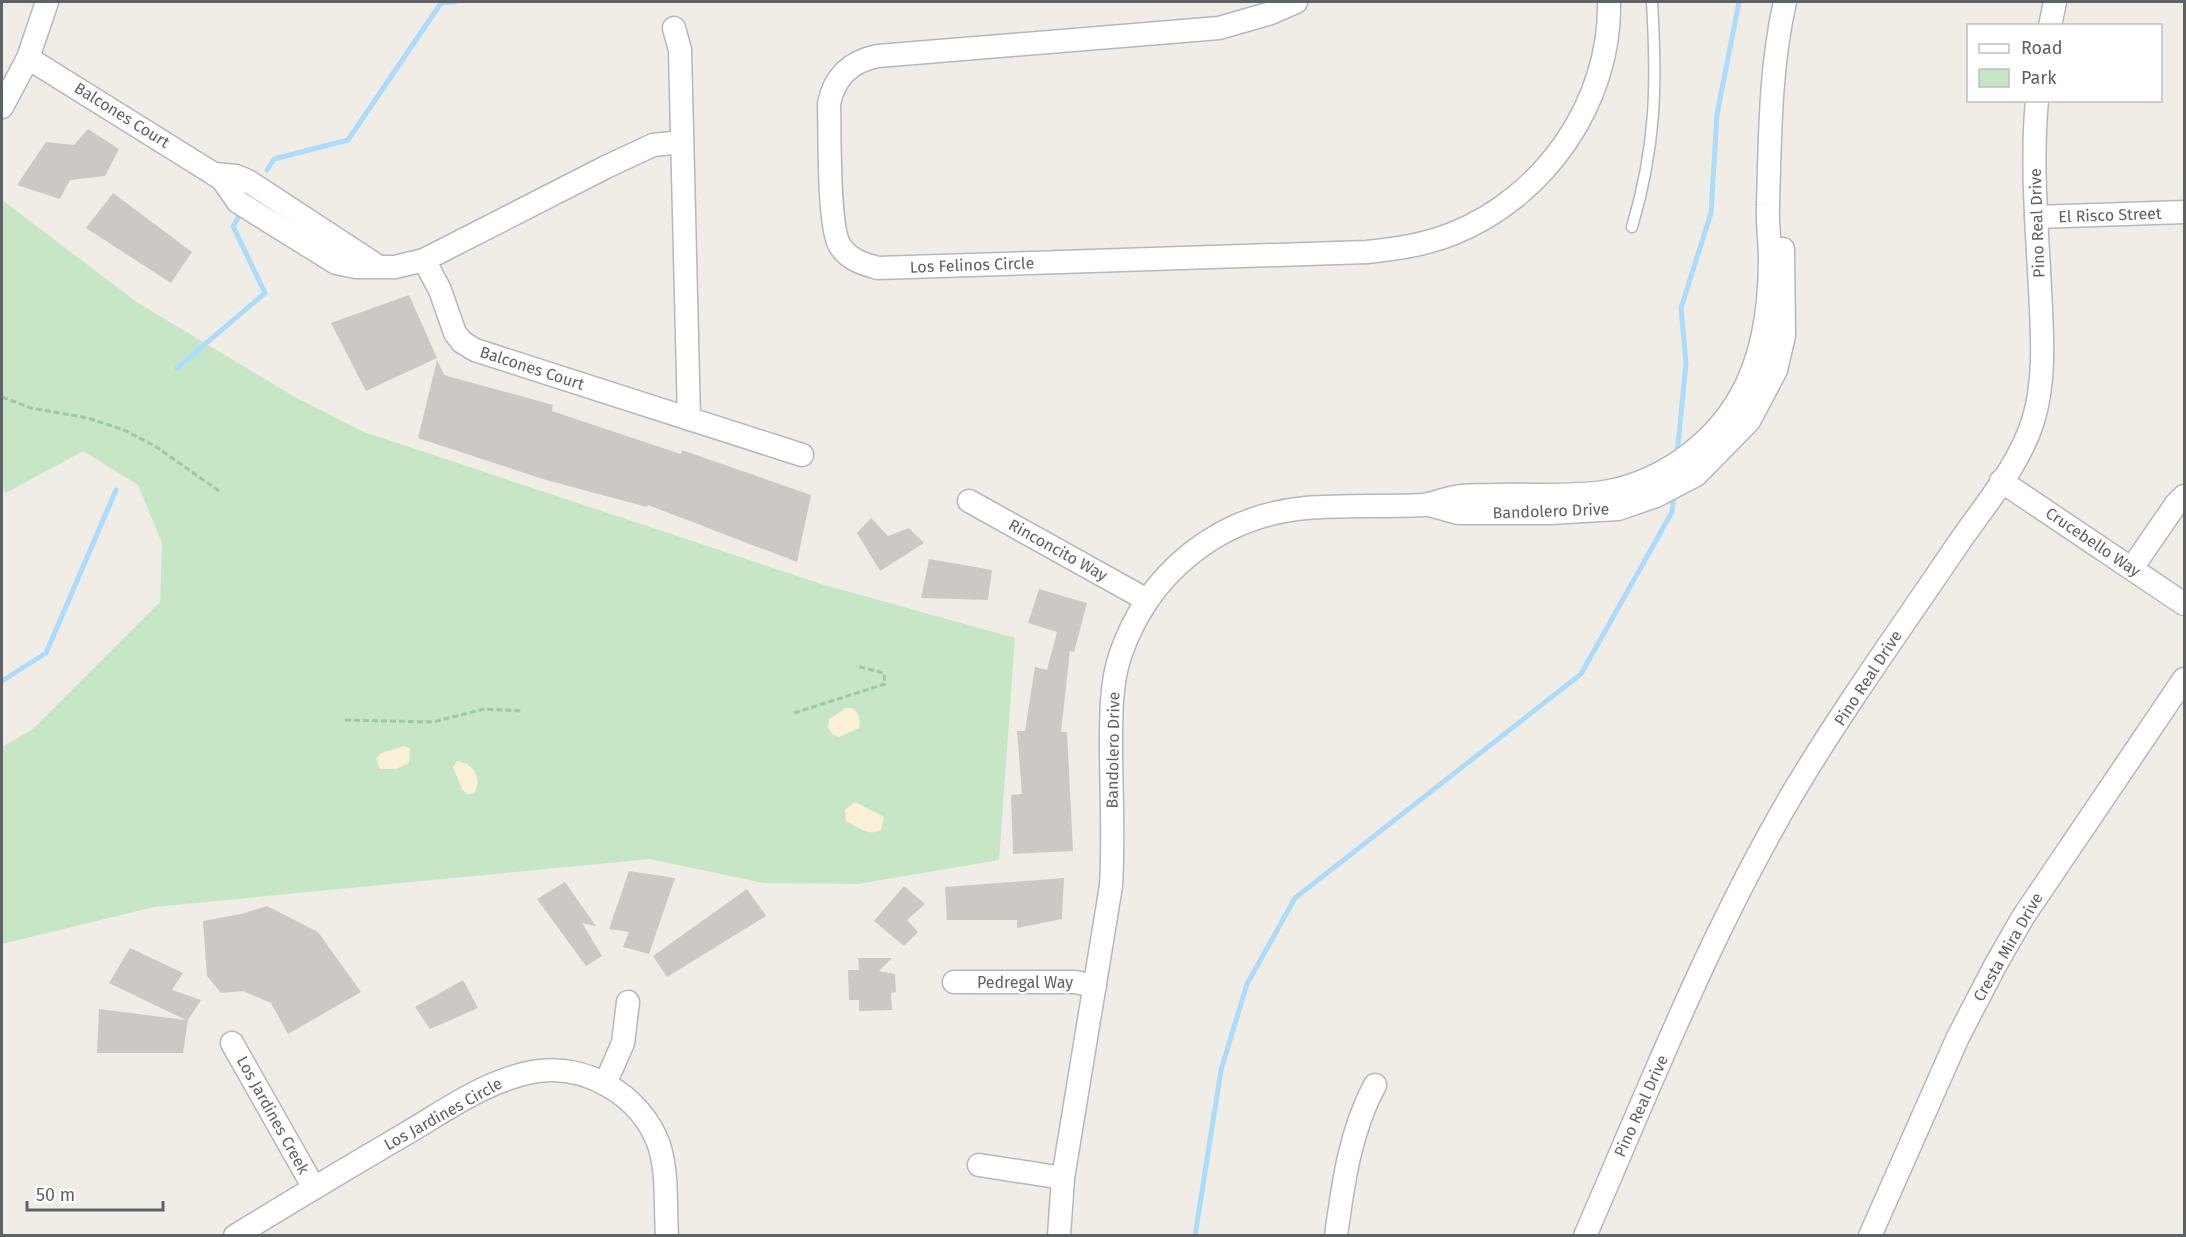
<svg xmlns="http://www.w3.org/2000/svg" width="2186" height="1237" viewBox="0 0 2186 1237" font-family="'Fira Sans',sans-serif">
	<style>
		.green { fill: #c6e6c5 }
		.sand { fill: #faf0d8 }
		.lines { fill: none; stroke-linecap: round; stroke-linejoin: round }
		.stream { stroke: #abdcfc; stroke-width: 5 }
		.building { fill: #ccc8c4 }
		.lane-casing { stroke: #b4b7bb; stroke-width: 13 }
		.street-casing { stroke: #b4b7bb; stroke-width: 25 }
		.path { stroke: #9ec7a7; stroke-width: 3; stroke-dasharray: 6 3; stroke-linecap: butt }
		.lane { stroke: #fff; stroke-width: 10 }
		.street { stroke: #fff; stroke-width: 22 }
		.labels { text-anchor: middle; dominant-baseline: central; stroke-width: 4.5; stroke-linejoin: round; paint-order: stroke }
		.street-label { font-size: 16px; fill: #5e6266; stroke: #fff }
	</style>
	<rect width="100%" height="100%" fill="#f0ede7"/>
	<path class="green" d="M 2,200 L 138,303 L 293,396 L 364,432 L 821,584 L 1015,638 L 999,860 L 858,884 L 763,883 L 650,859 L 154,907 L 2,944 L 2,747 L 33,729 L 160,602 L 162,543 L 138,485 L 83,451 L 6,493 L 2,485 Z"/>
	<g class="sand">
		<path d="M 846,708 L 852,708 C 859,713 861,720 859,728 L 839,737 L 833,735 L 828,728 L 829,719 Z"/>
		<path d="M 403,746 L 410,748 L 409,763 L 396,769 L 380,769 L 376,759 L 381,753 Z"/>
		<path d="M 457,761 C 473,762 484,780 473,794 L 467,794 L 462,789 L 453,767 Z"/>
		<path d="M 855,802 L 884,817 L 881,830 C 868,837 858,827 846,821 L 845,810 Z"/>
	</g>
	<g class="lines">
		<g class="stream">
			<path d="M 267,170 L 274,159 L 348,140 L 441,3 L 455,2"/>
			<path d="M 177,368 L 265,293 L 233,226 L 241,213"/>
			<path d="M 1677,455 L 1686,363 L 1681,308 L 1711,213 L 1717,114 L 1739,2"/>
			<path d="M 2,681 L 46,653 L 116,490"/>
			<path d="M 1195,1236 L 1221,1070 L 1247,984 L 1295,898 L 1581,674 L 1672,512 L 1674,495"/>
		</g>
	</g>
	<g class="building">
		<path d="M 88,129 L 119,149 L 105,176 L 70,180 L 60,199 L 17,185 L 46,142 L 74,145 Z"/>
		<path d="M 113,193 L 192,252 L 171,283 L 86,228 Z"/>
		<path d="M 409,295 L 437,358 L 366,391 L 331,323 Z"/>
		<path d="M 437,360 L 444,375 L 553,405 L 552,411 L 681,454 L 682,450 L 811,495 L 797,562 L 648,505 L 647,507 L 546,480 L 418,438 Z"/>
		<path d="M 871,518 L 888,536 L 909,528 L 924,543 L 880,571 L 857,533 Z"/>
		<path d="M 929,559 L 992,570 L 988,600 L 921,598 Z"/>
		<path d="M 1039,589 L 1087,603 L 1074,652 L 1070,651 L 1061,732 L 1067,732 L 1073,851 L 1013,854 L 1011,795 L 1022,794 L 1017,731 L 1025,731 L 1035,667 L 1047,670 L 1057,632 L 1028,623 Z"/>
		<path d="M 629,871 L 675,878 L 649,954 L 623,947 L 629,932 L 609,929 Z"/>
		<path d="M 1064,878 L 1062,919 L 1017,928 L 1017,920 L 947,920 L 945,887 Z"/>
		<path d="M 565,882 L 596,926 L 582,923 L 602,956 L 586,966 L 537,899 Z"/>
		<path d="M 904,886 L 925,904 L 907,920 L 918,932 L 904,946 L 874,921 Z"/>
		<path d="M 747,889 L 766,916 L 667,977 L 653,956 Z"/>
		<path d="M 267,906 L 318,932 L 361,992 L 288,1034 L 271,1003 L 243,991 L 221,993 L 207,976 L 203,921 L 241,914 Z"/>
		<path d="M 130,948 L 183,973 L 172,990 L 201,1000 L 188,1020 L 183,1053 L 97,1053 L 99,1009 L 186,1020 L 109,983 Z"/>
		<path d="M 858,958 L 892,958 L 879,971 L 895,974 L 896,992 L 891,993 L 892,1010 L 859,1011 L 859,1000 L 849,1000 L 848,970 L 859,970 Z"/>
		<path d="M 463,980 L 478,1008 L 430,1029 L 415,1007 Z"/>
	</g>
	<g class="lines">
		<defs>
			<path id="lane" d="M 1632,227 C 1656,146 1657,85 1652,2"/>
			<g id="street">
				<path d="M 1296,2 L 1271,13 L 1219,28 L 878,56 C 851,61 834,77 829,104 C 830,134 828,222 839,244 C 847,259 863,264 878,268 L 1367,252 C 1396,249 1424,245 1452,234 C 1545,197 1611,102 1609,2"/>
				<path d="M 2050,26 L 2055,2"/>
				<path d="M 674,28 L 680,50 L 689,419"/>
				<path d="M 28,58 L 222,179 L 238,202 L 336,263 L 356,267 L 395,267 L 424,260 L 606,167 L 653,145 L 682,142"/>
				<path d="M 2,107 L 28,58 L 47,2"/>
				<path d="M 214,174 L 236,176 L 248,181 L 376,265"/>
				<path d="M 2036,217 L 2184,212"/>
				<path d="M 424,260 L 440,290 L 455,333 L 462,342 L 475,350 L 802,455"/>
				<path d="M 2001,481 L 2184,604"/>
				<path d="M 969,501 L 1147,600"/>
				<path d="M 1429,505 L 1458,513 L 1550,513 L 1618,509 L 1656,496 L 1696,475 L 1749,421 L 1776,370 L 1784,336 L 1783,249"/>
				<path d="M 2132,568 L 2176,504 L 2184,496"/>
				<path d="M 954,982 L 1075,982 L 1095,986"/>
				<path d="M 232,1043 L 314,1188"/>
				<path d="M 605,1084 L 623,1043 L 628,1002"/>
				<path d="M 979,1165 L 1063,1178"/>
				<path d="M 235,1236 C 292,1201 349,1167 407,1133 C 446,1110 486,1081 532,1072 C 585,1062 641,1095 659,1145 C 668,1173 665,1206 667,1236"/>
				<path d="M 1059,1236 L 1063,1178 L 1111,886 C 1114,838 1111,791 1111,743 C 1111,715 1111,683 1120,656 C 1148,573 1218,516 1306,508 C 1344,505 1383,507 1422,505 C 1433,504 1443,499 1455,497 C 1468,494 1482,496 1495,495 C 1531,494 1569,497 1604,492 C 1659,483 1712,446 1740,397 C 1763,357 1770,305 1770,259 C 1770,241 1767,223 1768,205 C 1770,137 1770,67 1785,2"/>
				<path d="M 1336,1236 C 1343,1184 1350,1131 1375,1085"/>
				<path d="M 1585,1236 C 1651,1084 1712,928 1797,786 C 1847,703 1904,624 1958,544 C 1984,506 2019,466 2033,421 C 2046,379 2042,333 2040,289 C 2037,227 2031,163 2037,100"/>
				<path d="M 1870,1236 L 1958,1037 L 1996,964 L 2023,917 L 2184,679"/>
			</g>
		</defs>
		<use href="#lane" class="lane-casing"/>
		<use href="#street" class="street-casing"/>
		<g class="path">
			<path d="M 2,397 L 31,408 L 88,418 L 124,430 L 155,446 L 219,491"/>
			<path d="M 794,713 L 885,684 L 884,673 L 856,666"/>
			<path d="M 345,720 L 433,722 L 484,709 L 522,711"/>
		</g>
		<use href="#lane" class="lane"/>
		<use href="#street" class="street"/>
	</g>
	<g class="labels">
		<g class="street-label">
			<text transform="translate(122 115) rotate(32)">Balcones Court</text>
			<text transform="translate(2110 215) rotate(-2)">El Risco Street</text>
			<text transform="translate(2037 223) rotate(-92)">Pino Real Drive</text>
			<text transform="translate(972 265) rotate(-2)">Los Felinos Circle</text>
			<text transform="translate(532 368) rotate(18)">Balcones Court</text>
			<text transform="translate(1551 511) rotate(-2)">Bandolero Drive</text>
			<text transform="translate(2093 542) rotate(34)">Crucebello Way</text>
			<text transform="translate(1058 550) rotate(29)">Rinconcito Way</text>
			<text transform="translate(1868 678) rotate(-57)">Pino Real Drive</text>
			<text transform="translate(1113 750) rotate(-89)">Bandolero Drive</text>
			<text transform="translate(2008 947) rotate(-60)">Cresta Mira Drive</text>
			<text x="1025" y="982">Pedregal Way</text>
			<text transform="translate(1641 1106) rotate(-66)">Pino Real Drive</text>
			<text transform="translate(443 1114) rotate(-29)">Los Jardines Circle</text>
			<text transform="translate(273 1115) rotate(61)">Los Jardines Creek</text>
		</g>
	</g>
	<rect width="2186" height="1237" fill="none" stroke="#5e6266" stroke-width="6"/>
	<rect x="1967" y="24" width="195" height="78" fill="#ffffff" stroke="#bfc0c2" stroke-width="1.5"/>
	<rect x="1979" y="44" width="30" height="9" fill="#ffffff" stroke="#bfc0c2" stroke-width="1.5"/>
	<text x="2021" y="54" font-size="18" fill="#5e6266">Road</text>
	<rect x="1979" y="69" width="30" height="18" fill="#c6e6c5" stroke="#bfc0c2" stroke-width="1.5"/>
	<text x="2021" y="84" font-size="18" fill="#5e6266">Park</text>
	<path d="M27 1201v9h136v-9" fill="none" stroke="#5e6266" stroke-width="3"/>
	<text x="36" y="1201" font-size="18" fill="#5e6266" stroke="#ffffff" stroke-width="4.5" paint-order="stroke">50 m</text>
</svg>
